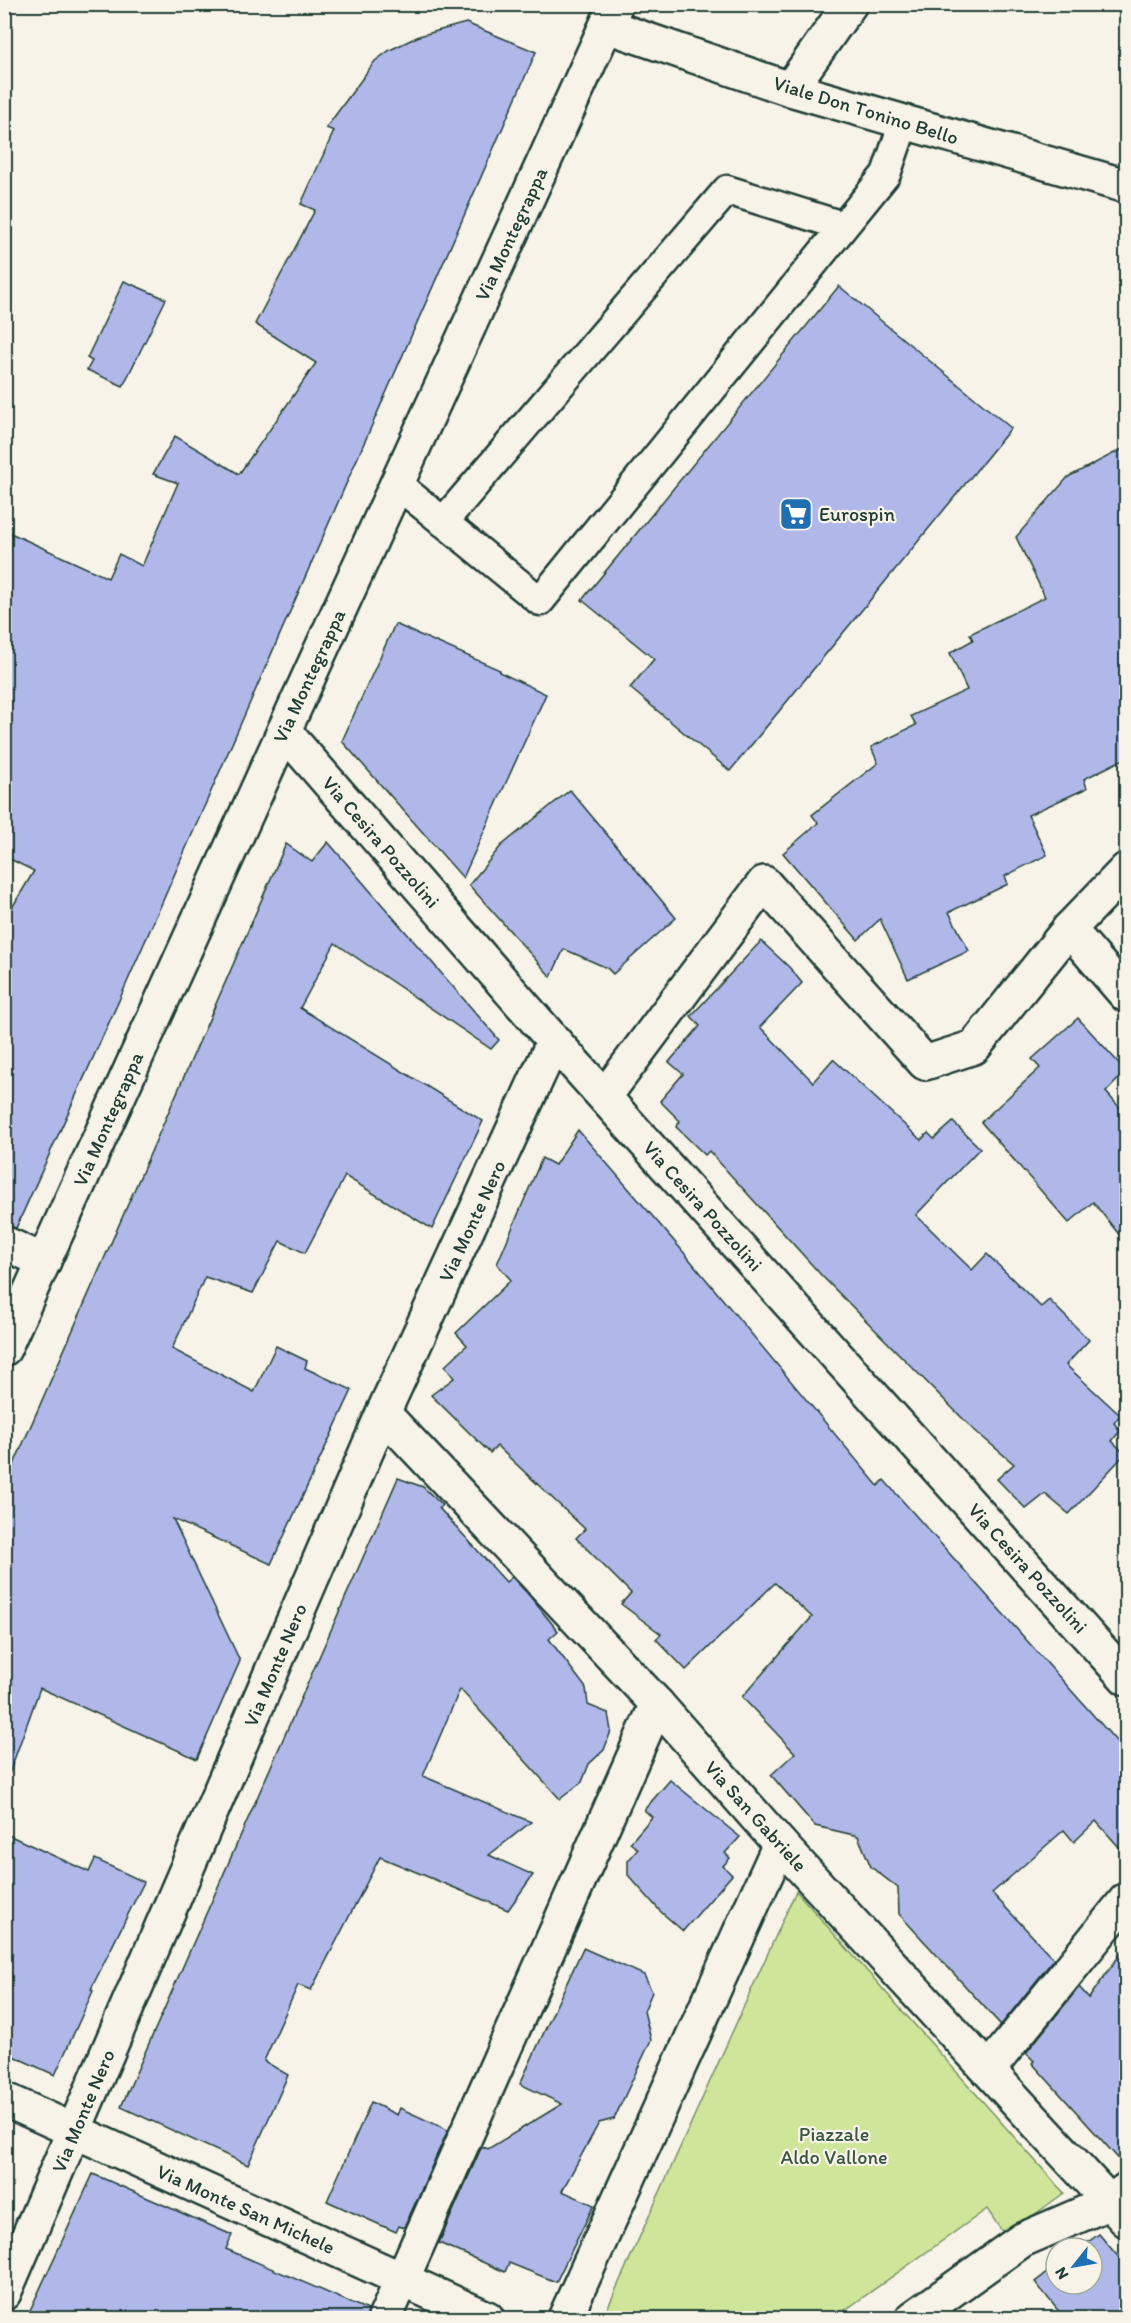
<svg xmlns="http://www.w3.org/2000/svg" width="1131" height="2323" viewBox="0 0 1131 2323" font-family="Itim,sans-serif">
	<style>
		.green { fill: #cfe59a; stroke: #779167; stroke-width: 1.5 }
		.building { fill: #b0b8e9; stroke: #1f3d34; stroke-width: 1.5 }
		.lines { fill: none; stroke-linecap: round; stroke-linejoin: round }
		.lane-casing { stroke: #1f3d34; stroke-width: 33 }
		.street-casing { stroke: #1f3d34; stroke-width: 38 }
		.secondary-casing { stroke: #1f3d34; stroke-width: 38 }
		.lane { stroke: #f7f3e8; stroke-width: 28 }
		.street { stroke: #f7f3e8; stroke-width: 33 }
		.secondary { stroke: #f7f3e8; stroke-width: 33 }
		.labels { text-anchor: middle; dominant-baseline: central; stroke-width: 4.5; stroke-linejoin: round; paint-order: stroke }
		.street-label { font-size: 20px; fill: #1f3d34; stroke: #f7f3e8 }
		.poi-label { font-size: 20px; fill: #1f3d34; stroke: #f7f3e8; text-anchor: start }
		.park-label { font-size: 20px; fill: #395643; stroke: #f7f3e8 }
	</style>
	<rect width="100%" height="100%" fill="#f7f3e8"/>
	<filter id="ink" filterUnits="userSpaceOnUse"><feTurbulence type="fractalNoise" baseFrequency=".0167" numOctaves="2"/><feDisplacementMap in="SourceGraphic" scale="12" xChannelSelector="R" yChannelSelector="G"/><feConvolveMatrix kernelMatrix="1 2 1 2 8 2 1 2 1" color-interpolation-filters="sRGB"/></filter>
	<g filter="url(#ink)">
		<path class="green" d="M 796,1891 L 1064,2193 L 1005,2236 L 987,2209 L 834,2318 L 603,2318 Z"/>
		<g class="building">
			<path d="M 466,23 L 536,52 L 121,996 L 16,1228 L 4,1225 L 4,921 L 34,871 L 4,856 L 4,530 L 108,578 L 119,554 L 142,566 L 178,483 L 153,474 L 175,436 L 239,474 L 316,363 L 255,324 L 315,210 L 301,204 L 334,131 L 326,128 L 375,61 L 390,50 L 419,36 Z"/>
			<path d="M 124,281 L 166,299 L 123,386 L 87,370 L 92,361 L 87,358 Z"/>
			<path d="M 839,286 L 1011,428 L 730,771 L 630,688 L 654,659 L 582,600 Z"/>
			<path d="M 1126,447 L 1126,758 L 1084,779 L 1087,788 L 1028,815 L 1047,855 L 1005,876 L 1008,884 L 949,912 L 969,951 L 908,979 L 880,919 L 858,940 L 783,853 L 818,823 L 812,815 L 878,763 L 871,747 L 916,725 L 911,716 L 967,690 L 950,653 L 973,640 L 970,634 L 1045,597 L 1016,537 L 1068,477 Z"/>
			<path d="M 395,624 L 500,670 L 499,672 L 546,694 L 463,878 L 342,741 Z"/>
			<path d="M 570,790 L 676,918 L 613,974 L 607,968 L 564,949 L 551,977 L 469,885 L 501,846 Z"/>
			<path d="M 328,842 L 499,1040 L 491,1049 L 335,943 L 300,1008 L 483,1121 L 432,1229 L 345,1176 L 305,1253 L 280,1241 L 253,1293 L 205,1277 L 172,1349 L 254,1392 L 276,1346 L 307,1361 L 305,1368 L 352,1390 L 271,1564 L 173,1519 L 240,1661 L 197,1759 L 40,1688 L 9,1774 L 4,1773 L 4,1487 L 286,844 L 312,862 Z"/>
			<path d="M 761,941 L 789,967 L 802,983 L 760,1027 L 813,1082 L 833,1059 L 921,1140 L 928,1133 L 934,1139 L 953,1122 L 980,1148 L 916,1215 L 972,1270 L 987,1254 L 1041,1307 L 1049,1300 L 1089,1340 L 1066,1365 L 1120,1415 L 1114,1423 L 1120,1431 L 1112,1441 L 1125,1454 L 1069,1514 L 1045,1494 L 1026,1509 L 997,1479 L 1014,1464 L 973,1429 L 822,1276 L 709,1151 L 705,1155 L 676,1127 L 680,1121 L 660,1101 L 683,1074 L 669,1062 L 700,1026 L 691,1016 Z"/>
			<path d="M 1078,1018 L 1126,1071 L 1106,1092 L 1126,1115 L 1126,1243 L 1093,1202 L 1069,1223 L 981,1122 L 1040,1068 L 1032,1059 Z"/>
			<path d="M 578,1130 L 680,1248 L 878,1486 L 884,1480 L 1126,1752 L 1126,1855 L 1096,1821 L 1074,1842 L 1064,1830 L 992,1893 L 1054,1959 L 1001,2025 L 899,1914 L 898,1888 L 871,1867 L 858,1836 L 815,1826 L 771,1775 L 795,1753 L 742,1697 L 812,1617 L 775,1583 L 686,1670 L 656,1639 L 661,1634 L 621,1604 L 631,1593 L 576,1538 L 585,1529 L 497,1446 L 490,1453 L 431,1395 L 454,1378 L 445,1366 L 467,1345 L 456,1333 L 511,1280 L 497,1264 L 542,1158 L 555,1165 Z"/>
			<path d="M 398,1478 L 423,1487 L 442,1505 L 439,1508 L 506,1582 L 512,1577 L 528,1594 L 558,1631 L 549,1639 L 586,1688 L 588,1705 L 608,1713 L 611,1731 L 604,1750 L 589,1764 L 582,1782 L 560,1799 L 460,1689 L 423,1776 L 531,1822 L 489,1855 L 533,1875 L 508,1910 L 380,1857 L 311,1990 L 298,1985 L 264,2061 L 288,2075 L 248,2165 L 121,2107 Z"/>
			<path d="M 670,1780 L 740,1837 L 725,1853 L 730,1858 L 723,1866 L 732,1875 L 683,1931 L 661,1912 L 628,1875 L 628,1861 L 638,1849 L 630,1843 L 652,1817 L 644,1810 Z"/>
			<path d="M 4,1833 L 89,1872 L 95,1859 L 144,1882 L 91,1989 L 93,1991 L 55,2075 L 4,2052 Z"/>
			<path d="M 1126,1946 L 1126,2167 L 1032,2063 L 1034,2061 L 1026,2053 L 1079,1987 L 1089,1998 Z"/>
			<path d="M 583,1948 L 644,1975 L 652,1992 L 644,2011 L 651,2040 L 614,2119 L 599,2123 L 562,2191 L 594,2205 L 556,2282 L 509,2263 L 505,2272 L 439,2243 L 482,2146 L 488,2149 L 562,2104 L 520,2084 Z"/>
			<path d="M 371,2102 L 397,2115 L 400,2108 L 448,2130 L 404,2228 L 399,2226 L 396,2232 L 327,2201 Z"/>
			<path d="M 93,2174 L 232,2235 L 226,2249 L 368,2310 L 367,2319 L 26,2319 Z"/>
			<path d="M 1099,2234 L 1126,2266 L 1126,2319 L 1065,2319 L 1035,2282 L 1056,2266 L 1056,2284 L 1092,2284 L 1092,2248 L 1080,2248 Z"/>
		</g>
		<g class="lines">
			<defs>
				<g id="lane">
					<path d="M 397,484 L 540,601 L 886,174 L 904,122"/>
					<path d="M 443,522 L 727,190 L 843,226"/>
				</g>
				<g id="street">
					<path d="M 790,89 L 850,4"/>
					<path d="M 284,731 L 554,1041 L 1126,1678"/>
					<path d="M 1069,929 L 1126,995"/>
					<path d="M 605,1096 L 764,883 L 925,1063 L 974,1047 L 1069,929 L 1126,870"/>
					<path d="M 4,1243 L 44,1261"/>
					<path d="M 383,1413 L 657,1704 L 780,1844 L 1126,2220"/>
					<path d="M 989,2069 L 1126,1900"/>
					<path d="M 4,2099 L 487,2318"/>
					<path d="M 4,2293 L 383,1413 L 554,1041"/>
					<path d="M 385,2318 L 657,1704"/>
					<path d="M 565,2318 L 780,1844"/>
					<path d="M 913,2318 L 1022,2240 L 1110,2202 L 1126,2190"/>
				</g>
				<g id="secondary">
					<path d="M 607,26 L 790,89 L 1126,186"/>
					<path d="M 4,1349 L 284,731 L 616,4"/>
				</g>
			</defs>
			<use href="#lane" class="lane-casing"/>
			<use href="#street" class="street-casing"/>
			<use href="#secondary" class="secondary-casing"/>
			<use href="#lane" class="lane"/>
			<use href="#street" class="street"/>
			<use href="#secondary" class="secondary"/>
		</g>
	</g>
	<defs>
		<symbol id="supermarket-square" viewBox="-11 -11 22 22"><rect x="-9" y="-9" width="18" height="18" rx="4" fill="#1f6fb2" stroke="#f7f3e8"/><path d="M-6-5.5h2.5l.6 2H6L4.5 2H-2.5L-4.4-4H-6ZM-1.5 3.2a1.3 1.3 0 1 0 .1 0ZM3 3.2a1.3 1.3 0 1 0 .1 0Z" fill="#fff"/></symbol>
	</defs>
	<g fill-rule="evenodd">
		<use href="#supermarket-square" x="777" y="495" width="38" height="38"/>
	</g>
	<g class="labels">
		<g class="street-label">
			<text transform="translate(866 110) rotate(17)">Viale Don Tonino Bello</text>
			<text transform="translate(511 234) rotate(-65)">Via Montegrappa</text>
			<text transform="translate(309 676) rotate(-65)">Via Montegrappa</text>
			<text transform="translate(381 842) rotate(49)">Via Cesira Pozzolini</text>
			<text transform="translate(108 1119) rotate(-66)">Via Montegrappa</text>
			<text transform="translate(703 1206) rotate(48)">Via Cesira Pozzolini</text>
			<text transform="translate(472 1221) rotate(-65)">Via Monte Nero</text>
			<text transform="translate(1028 1568) rotate(48)">Via Cesira Pozzolini</text>
			<text transform="translate(275 1665) rotate(-67)">Via Monte Nero</text>
			<text transform="translate(756 1816) rotate(48)">Via San Gabriele</text>
			<text transform="translate(83 2111) rotate(-67)">Via Monte Nero</text>
			<text transform="translate(246 2209) rotate(24)">Via Monte San Michele</text>
		</g>
		<g class="poi-label">
			<text x="819" y="514">Eurospin</text>
		</g>
		<g class="park-label">
			<text x="834" y="2134">Piazzale<tspan x="834" dy="23">Aldo Vallone</tspan></text>
		</g>
	</g>
	<rect width="1131" height="2323" fill="none" stroke="#f7f3e8" stroke-width="24"/>
	<rect x="12" y="12" width="1107" height="2299" fill="none" stroke="#1f3d34" stroke-width="2" filter="url(#ink)"/>
	<g transform="translate(1074 2266) rotate(239)"><circle r="28" fill="#f7f3e8" stroke="#a1aaa0" stroke-width="1.5"/>
	<path d="M0-4.5L10 22L0 15L-10 22Z" fill="#1f6fb2"/>
	<text y="-9" font-size="16" font-weight="bold" text-anchor="middle" fill="#1f3d34">N</text>
	</g>
</svg>
